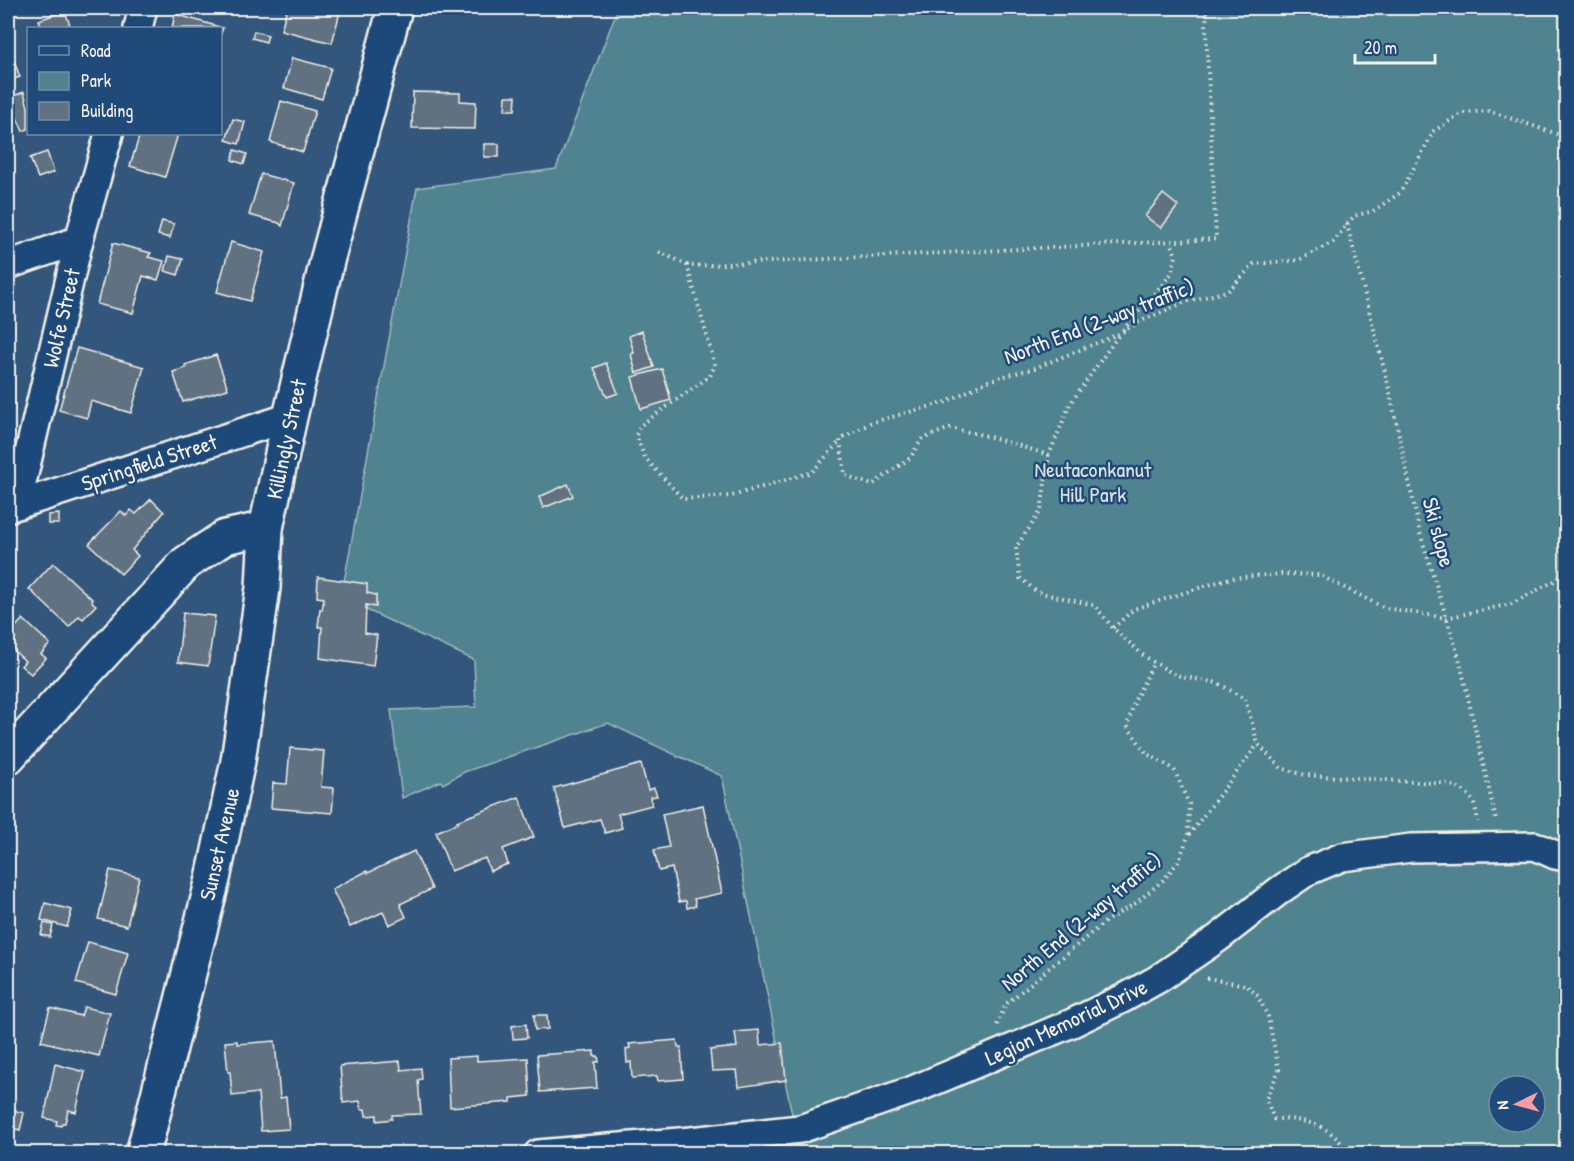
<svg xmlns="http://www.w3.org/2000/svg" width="1574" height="1161" viewBox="0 0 1574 1161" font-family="'Patrick Hand',sans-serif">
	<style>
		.green { fill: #50838f; stroke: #a2babc; stroke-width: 1.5; fill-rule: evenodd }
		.building { fill: #617181; stroke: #f4f1e8; stroke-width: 1.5 }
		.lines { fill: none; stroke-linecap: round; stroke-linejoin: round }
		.street-casing { stroke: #f4f1e8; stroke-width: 32 }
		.secondary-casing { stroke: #f4f1e8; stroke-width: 38 }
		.path { stroke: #f4f1e8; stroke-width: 4; stroke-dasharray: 1.5 4.5; stroke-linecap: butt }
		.street { stroke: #1f4a7a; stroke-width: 27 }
		.secondary { stroke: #1f4a7a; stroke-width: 33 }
		.labels { text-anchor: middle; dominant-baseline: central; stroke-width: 5; stroke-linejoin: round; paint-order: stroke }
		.street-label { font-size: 22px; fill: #f4f1e8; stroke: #1f4a7a }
		.park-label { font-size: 22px; fill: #dbe0db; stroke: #1f4a7a }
	</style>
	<rect width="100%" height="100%" fill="#33567c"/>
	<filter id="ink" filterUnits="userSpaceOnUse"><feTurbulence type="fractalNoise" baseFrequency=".0167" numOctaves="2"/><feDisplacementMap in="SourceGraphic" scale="12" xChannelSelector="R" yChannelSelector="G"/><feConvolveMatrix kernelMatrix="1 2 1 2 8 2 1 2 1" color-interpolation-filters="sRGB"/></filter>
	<g filter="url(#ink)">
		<path class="green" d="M 618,8 L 1566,8 L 1566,1153 L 800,1153 L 722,776 L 681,757 L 677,757 L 676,755 L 608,723 L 464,772 L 443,784 L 441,781 L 402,798 L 391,710 L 476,707 L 474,660 L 341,598 L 417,188 L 556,169 ZM 1499,1086 L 1535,1086 L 1535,1122 L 1499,1122 Z"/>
		<g class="building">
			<path d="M 287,8 L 341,8 L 332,43 L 281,30 Z"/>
			<path d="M 65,11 L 71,28 L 42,28 L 39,20 Z"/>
			<path d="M 175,14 L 223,28 L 220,36 L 220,28 L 172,28 Z"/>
			<path d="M 254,31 L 268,35 L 266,42 L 252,38 Z"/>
			<path d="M 8,45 L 20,77 L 8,81 Z"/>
			<path d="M 292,58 L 331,68 L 322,99 L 284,88 Z"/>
			<path d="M 24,92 L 28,107 L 28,129 L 23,131 L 8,98 Z"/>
			<path d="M 413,92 L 460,93 L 460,101 L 476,102 L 475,129 L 412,128 Z"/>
			<path d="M 506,96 L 516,96 L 515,110 L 505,110 Z"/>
			<path d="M 281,101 L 315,111 L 303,152 L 270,142 Z"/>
			<path d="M 233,119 L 245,122 L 239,144 L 226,140 Z"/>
			<path d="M 140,134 L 178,134 L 165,177 L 130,166 Z"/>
			<rect x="484" y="144" width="15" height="13"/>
			<path d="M 235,150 L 247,154 L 244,164 L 232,160 Z"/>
			<path d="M 47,152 L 54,172 L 38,178 L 30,158 Z"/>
			<path d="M 261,174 L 294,183 L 282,226 L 279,223 L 249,215 Z"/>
			<path d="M 1163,194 L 1178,206 L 1161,228 L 1145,216 Z"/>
			<path d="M 162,221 L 174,224 L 170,238 L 158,235 Z"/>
			<path d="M 231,242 L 264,252 L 250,301 L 217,292 Z"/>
			<path d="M 113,243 L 151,253 L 148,257 L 164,261 L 158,280 L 143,276 L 133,313 L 97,304 Z"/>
			<path d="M 169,256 L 183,259 L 178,275 L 165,271 Z"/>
			<path d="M 642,331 L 654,367 L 636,373 L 631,354 L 634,353 L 629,336 Z"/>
			<path d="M 77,348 L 144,367 L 131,413 L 91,401 L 87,418 L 59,410 Z"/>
			<path d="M 216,355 L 228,389 L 183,402 L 173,372 L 186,368 L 185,365 Z"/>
			<path d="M 606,363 L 618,393 L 607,397 L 594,368 Z"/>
			<path d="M 662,369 L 671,400 L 641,409 L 632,377 Z"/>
			<path d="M 568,484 L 573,496 L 543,508 L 539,497 Z"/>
			<path d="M 151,499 L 164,512 L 132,550 L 138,556 L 121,574 L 89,544 L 121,511 L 126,516 L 131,510 L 136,514 Z"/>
			<path d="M 59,514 L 59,524 L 48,524 L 48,515 Z"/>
			<path d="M 53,563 L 93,600 L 92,602 L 96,605 L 83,619 L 79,616 L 69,627 L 29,589 Z"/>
			<path d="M 318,577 L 367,584 L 367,593 L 376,595 L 376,607 L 366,605 L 365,633 L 377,635 L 373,666 L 320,658 L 322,627 L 318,627 L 320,609 L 322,610 L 324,598 L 317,597 Z"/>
			<path d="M 183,613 L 215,616 L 208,666 L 178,662 Z"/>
			<path d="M 23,619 L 50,644 L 41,654 L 46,658 L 31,674 L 21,666 L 25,661 L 8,645 L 8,635 Z"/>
			<path d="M 290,748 L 324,751 L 321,787 L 334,788 L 332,813 L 271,808 L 273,783 L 287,784 Z"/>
			<path d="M 641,764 L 648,790 L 654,788 L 657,796 L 650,797 L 652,805 L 618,814 L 622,828 L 605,833 L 600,819 L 565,828 L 554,788 Z"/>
			<path d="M 519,797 L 534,837 L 503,849 L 508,864 L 490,871 L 485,858 L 451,871 L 436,832 L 458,823 L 457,821 Z"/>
			<path d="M 703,805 L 722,893 L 694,899 L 696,906 L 687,908 L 686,901 L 679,902 L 672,868 L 659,871 L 654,850 L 669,847 L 662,814 Z"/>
			<path d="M 414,851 L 432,889 L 400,904 L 406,917 L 389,925 L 383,912 L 350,927 L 332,889 L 367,871 L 368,873 Z"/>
			<path d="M 110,870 L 139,877 L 127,926 L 98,919 Z"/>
			<path d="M 45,903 L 72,910 L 67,927 L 41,920 Z"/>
			<path d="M 44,923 L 53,925 L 50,937 L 41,935 Z"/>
			<path d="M 88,942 L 128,953 L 116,994 L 76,983 Z"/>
			<path d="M 84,1007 L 110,1013 L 99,1056 L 41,1041 L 50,1008 L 81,1016 Z"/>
			<path d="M 534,1015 L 547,1015 L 548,1029 L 535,1030 Z"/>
			<path d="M 526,1024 L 527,1038 L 513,1039 L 512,1026 Z"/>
			<path d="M 759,1030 L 760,1045 L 782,1043 L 786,1080 L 739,1087 L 737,1070 L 712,1071 L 710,1050 L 737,1047 L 735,1032 Z"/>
			<path d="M 677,1040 L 678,1047 L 681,1047 L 683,1079 L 658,1081 L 657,1076 L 632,1078 L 631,1062 L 627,1063 L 626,1049 L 630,1048 L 629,1044 Z"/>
			<path d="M 237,1041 L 237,1044 L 275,1041 L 280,1098 L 286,1097 L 289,1129 L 261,1131 L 258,1093 L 232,1096 L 230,1072 L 228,1072 L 225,1042 Z"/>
			<path d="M 594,1051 L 594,1056 L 598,1056 L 599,1062 L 595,1062 L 597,1088 L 540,1092 L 537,1055 Z"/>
			<path d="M 477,1056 L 477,1061 L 528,1058 L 530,1096 L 511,1098 L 511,1102 L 450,1107 L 448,1058 Z"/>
			<path d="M 400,1061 L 401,1070 L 421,1068 L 422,1079 L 418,1080 L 421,1114 L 392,1115 L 392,1119 L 377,1121 L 377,1115 L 366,1116 L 365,1109 L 361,1109 L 360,1101 L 343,1103 L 340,1066 Z"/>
			<path d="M 55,1064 L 85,1072 L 76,1112 L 68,1110 L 65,1123 L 62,1123 L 61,1126 L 56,1125 L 57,1121 L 44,1118 Z"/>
			<path d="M 8,1109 L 24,1113 L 20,1130 L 8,1127 Z"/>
		</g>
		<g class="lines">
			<defs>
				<g id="street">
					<path d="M 138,28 L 143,8"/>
					<path d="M 8,265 L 79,240"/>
					<path d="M 17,504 L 79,240 L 109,134"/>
					<path d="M 8,508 L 290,417"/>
					<path d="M 538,1154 L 691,1141 L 800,1129 L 913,1090 L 1072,1023 L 1124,998 L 1158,979 L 1218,938 L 1280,890 L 1308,871 L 1342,857 L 1411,848 L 1535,846 L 1555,855 L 1566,857"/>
				</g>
				<g id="secondary">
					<path d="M 8,757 L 186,563 L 225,537 L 266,528"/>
					<path d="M 143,1154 L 213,879 L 238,761 L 263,588 L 266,528 L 290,417 L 327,261 L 395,8"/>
				</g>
			</defs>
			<use href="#street" class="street-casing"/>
			<use href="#secondary" class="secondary-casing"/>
			<g class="path">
				<path d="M 1347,224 L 1388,384 L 1420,533 L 1459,658 L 1496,820"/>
				<path d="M 659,252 L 690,266 L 1216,239 L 1206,28 L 1207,8"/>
				<path d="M 687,265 L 715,365 L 710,376 L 641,425 L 636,435 L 645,458 L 683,499 L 732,496 L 812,472 L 840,441"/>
				<path d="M 1123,330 L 1171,274 L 1176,256 L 1171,242"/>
				<path d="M 1118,336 L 1070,404 L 1049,455 L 1041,511 L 1016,547 L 1020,578 L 1037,592 L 1094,605 L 1113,628 L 1144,656 L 1175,675 L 1218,683 L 1245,699 L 1258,744 L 1281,768 L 1305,775 L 1448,784 C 1470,791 1475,799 1478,822"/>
				<path d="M 1049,455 L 987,436 L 950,428 L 922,439 L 910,458 L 872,485 L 845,475 L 840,440 L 870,423 L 946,402 L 990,380 L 1035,368 L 1119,334 L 1139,322 L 1185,302 L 1228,291 L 1254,264 L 1299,260 L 1333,242 L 1354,216 L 1373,211 L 1400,193 L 1434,131 L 1462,113 L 1489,111 L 1566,137"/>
				<path d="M 1113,628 L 1134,609 L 1230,578 L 1281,574 L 1319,575 L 1385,608 L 1446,618 L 1511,604 L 1558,579 L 1566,570"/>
				<path d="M 1189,835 L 1258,744"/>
				<path d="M 1563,882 L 1566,891"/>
				<path d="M 1207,978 L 1246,985 L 1258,996 L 1268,1017 L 1279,1070 L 1266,1099 L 1274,1119 C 1303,1118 1334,1125 1348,1154"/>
				<path d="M 997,1025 L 1006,1004 L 1106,921 L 1136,903 L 1163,880 L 1179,861 L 1188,836 L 1189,804 L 1174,769 L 1147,754 L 1127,726 L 1135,700 L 1154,662"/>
			</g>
			<use href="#street" class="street"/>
			<use href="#secondary" class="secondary"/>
		</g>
	</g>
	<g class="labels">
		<g class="street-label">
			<text transform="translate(61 318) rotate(-77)">Wolfe Street</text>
			<text transform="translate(1099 321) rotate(-21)">North End (2-way traffic)</text>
			<text transform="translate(286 439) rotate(-78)">Killingly Street</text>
			<text transform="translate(149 462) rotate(-18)">Springfield Street</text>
			<text transform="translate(1439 532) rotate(75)">Ski slope</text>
			<text transform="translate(219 844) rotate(-77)">Sunset Avenue</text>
			<text transform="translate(1081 921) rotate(-40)">North End (2-way traffic)</text>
			<text transform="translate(1066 1022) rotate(-25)">Legion Memorial Drive</text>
		</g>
		<g class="park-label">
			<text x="1093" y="469">Neutaconkanut<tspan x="1093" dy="25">Hill Park</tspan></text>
		</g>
	</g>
	<rect width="1574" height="1161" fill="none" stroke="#1f4a7a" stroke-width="30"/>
	<rect x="15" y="15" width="1544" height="1131" fill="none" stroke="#f4f1e8" stroke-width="2" filter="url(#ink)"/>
	<rect x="27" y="27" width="195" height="108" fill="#1f4a7a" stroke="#748da6" stroke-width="1.5"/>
	<rect x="39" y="46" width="30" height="9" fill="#1f4a7a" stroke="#748da6" stroke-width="1.5"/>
	<text x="81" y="57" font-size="18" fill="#f4f1e8">Road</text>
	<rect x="39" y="72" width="30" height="18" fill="#50838f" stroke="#748da6" stroke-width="1.5"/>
	<text x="81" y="87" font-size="18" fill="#f4f1e8">Park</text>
	<rect x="39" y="102" width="30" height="18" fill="#617181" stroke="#748da6" stroke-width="1.5"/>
	<text x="81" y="117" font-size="18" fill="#f4f1e8">Building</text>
	<g transform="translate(1517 1104) rotate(265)"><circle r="28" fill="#1f4a7a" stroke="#748da6" stroke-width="1.5"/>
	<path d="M0-4.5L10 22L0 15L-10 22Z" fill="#ff9aa2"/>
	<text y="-9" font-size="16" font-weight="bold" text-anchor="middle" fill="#f4f1e8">N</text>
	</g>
	<path d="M1355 54v9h80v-9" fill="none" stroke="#f4f1e8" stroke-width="3"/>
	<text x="1364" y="54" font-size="18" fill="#f4f1e8" stroke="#1f4a7a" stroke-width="4.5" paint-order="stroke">20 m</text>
</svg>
